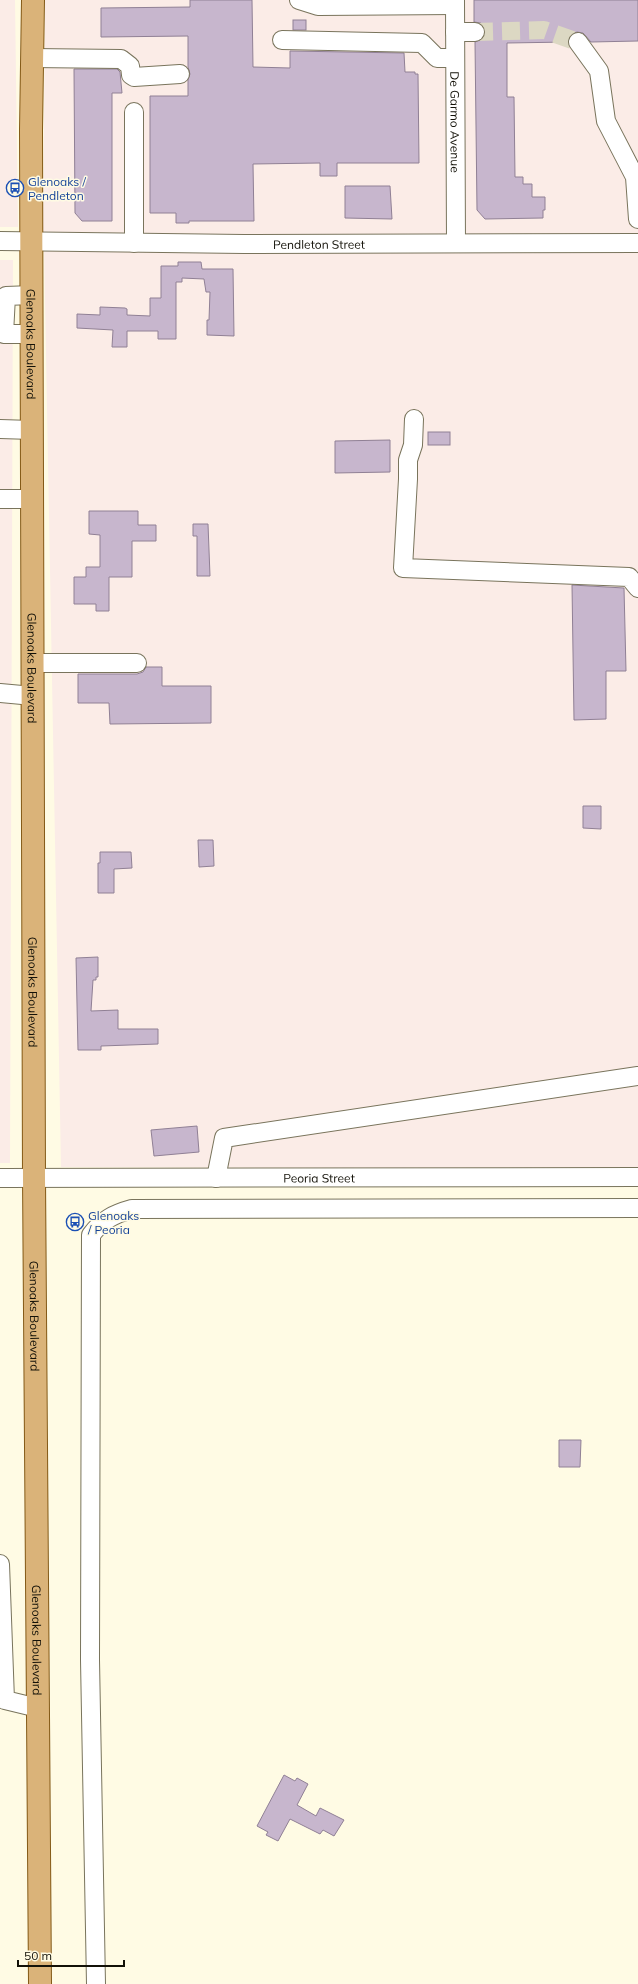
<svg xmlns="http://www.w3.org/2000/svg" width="638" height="1984" viewBox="0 0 638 1984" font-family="Mulish,sans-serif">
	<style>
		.industrial { fill: #fbece7 }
		.building { fill: #c7b6cd; stroke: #908095 }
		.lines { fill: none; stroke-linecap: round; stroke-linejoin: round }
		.minor-tunnel { stroke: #dcd8c3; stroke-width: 18; stroke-dasharray: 18 9; stroke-linecap: butt }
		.minor-casing { stroke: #79745c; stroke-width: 20 }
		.major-casing { stroke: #845a17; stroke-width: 24 }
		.minor { stroke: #fff; stroke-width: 18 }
		.major { stroke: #dab379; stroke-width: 22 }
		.labels { text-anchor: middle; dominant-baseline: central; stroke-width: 3; stroke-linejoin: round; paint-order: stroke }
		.street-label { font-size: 12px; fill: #131108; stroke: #fffbe4 }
		.transit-label { font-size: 12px; fill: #164399; stroke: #fffbe4; text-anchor: start }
	</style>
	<rect width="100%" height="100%" fill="#fffbe4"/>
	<g class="industrial">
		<path d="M 0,0 L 15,0 L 18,227 L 0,227 Z"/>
		<path d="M 45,0 L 448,0 L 452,238 L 43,238 Z"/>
		<path d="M 460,0 L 638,0 L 638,239 L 460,240 Z"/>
		<path d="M 44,245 L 638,246 L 638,1169 L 61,1167 Z"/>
		<path d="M 0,260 L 13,260 L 10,1163 L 0,1163 Z"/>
	</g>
	<g class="building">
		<path d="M 190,0 L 252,0 L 253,67 L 290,68 L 290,51 L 404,53 L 405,72 L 415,72 L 415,74 L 418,74 L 419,163 L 337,163 L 337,176 L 320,176 L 320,163 L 253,164 L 254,221 L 189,221 L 189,223 L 176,223 L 176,213 L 150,213 L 150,96 L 188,96 L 188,80 L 190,74 L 188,67 L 188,36 L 101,37 L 101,8 L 190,7 Z"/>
		<path d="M 474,0 L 638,0 L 638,41 L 591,42 L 583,33 L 577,32 L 572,34 L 568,42 L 507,43 L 507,97 L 514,97 L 515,177 L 523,177 L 523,184 L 532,184 L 532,197 L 545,197 L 545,210 L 543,210 L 543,218 L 485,219 L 477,210 L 475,42 L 484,38 L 485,32 L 481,23 L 474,22 Z"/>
		<rect x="293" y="20" width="13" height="10"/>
		<path d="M 74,69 L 117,69 L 120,72 L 122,93 L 112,93 L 112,221 L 82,221 L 75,213 Z"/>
		<path d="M 345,186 L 390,186 L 392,219 L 345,218 Z"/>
		<path d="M 178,262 L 201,262 L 202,269 L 233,269 L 234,336 L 207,335 L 207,320 L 209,320 L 210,292 L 206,292 L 204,279 L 182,278 L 182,282 L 176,282 L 176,339 L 158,339 L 158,331 L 127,331 L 127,347 L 112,347 L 113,330 L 77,328 L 77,314 L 100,315 L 100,307 L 125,308 L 127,309 L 127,315 L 150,316 L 150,298 L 161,298 L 161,266 L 178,266 Z"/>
		<rect x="428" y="432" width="22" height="13"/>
		<path d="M 390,440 L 390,472 L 335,473 L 335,441 Z"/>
		<path d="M 89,511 L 138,511 L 138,525 L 156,525 L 156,541 L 132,541 L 132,577 L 109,577 L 109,611 L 96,611 L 96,604 L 74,604 L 74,577 L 86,577 L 86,567 L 100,567 L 100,535 L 89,534 Z"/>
		<path d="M 193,524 L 208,524 L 210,576 L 197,576 L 197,536 L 193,536 Z"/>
		<path d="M 572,585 L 624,588 L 626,671 L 606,671 L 606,719 L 574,720 Z"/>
		<path d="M 146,667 L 162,667 L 162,686 L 211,686 L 211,723 L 110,724 L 109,703 L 78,703 L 78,674 L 137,674 L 143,672 Z"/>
		<path d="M 583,806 L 601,806 L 601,829 L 583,828 Z"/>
		<path d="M 198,840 L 213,840 L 214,866 L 199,867 Z"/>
		<path d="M 100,852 L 131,852 L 132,868 L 114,869 L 114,893 L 98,893 L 98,863 L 100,863 Z"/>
		<path d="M 98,957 L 98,977 L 96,977 L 96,980 L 93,980 L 91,1011 L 118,1010 L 118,1029 L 158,1029 L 158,1044 L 101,1046 L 101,1050 L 78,1050 L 76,958 Z"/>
		<path d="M 197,1126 L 199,1152 L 154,1156 L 151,1130 Z"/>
		<path d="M 559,1440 L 581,1440 L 580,1467 L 559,1467 Z"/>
		<path d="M 284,1775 L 295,1781 L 297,1778 L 308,1784 L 297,1805 L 316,1816 L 320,1808 L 344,1820 L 334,1836 L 323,1830 L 320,1834 L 290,1819 L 278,1841 L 266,1835 L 268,1832 L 257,1826 Z"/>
	</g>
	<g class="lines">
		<path class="minor-tunnel" d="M 475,32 L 544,30 L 578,42"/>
		<defs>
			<g id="minor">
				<path d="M 299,0 L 318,6 L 455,5"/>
				<path id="s1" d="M 455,0 L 456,243"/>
				<path d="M 455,32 L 475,32"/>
				<path d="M 282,40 L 422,43 L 437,58 L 455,58"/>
				<path d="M 578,42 L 599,71 L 606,121 L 635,177 L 638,219"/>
				<path d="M 32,58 L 121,59 L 130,66 L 131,75 L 134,77 L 180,74"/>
				<path d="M 134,112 L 134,243"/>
				<path id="s2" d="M 0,241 L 244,244 L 638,243"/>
				<path d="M 32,295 L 6,296 L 4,334 L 32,334"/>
				<path d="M 414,419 L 413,445 L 408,460 L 408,479 L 403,568 L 629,577 L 638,588"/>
				<path d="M 0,429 L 32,430"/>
				<path d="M 0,499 L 32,499"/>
				<path d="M 33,663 L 137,663"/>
				<path d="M 0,693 L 33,696"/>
				<path id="s3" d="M 0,1178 L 638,1177"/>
				<path d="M 216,1178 L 224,1138 L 638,1076"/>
				<path d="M 0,1564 L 5,1700 L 38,1708"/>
				<path d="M 96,1984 L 90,1660 L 91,1235 C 102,1220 114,1214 132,1209 L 638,1208"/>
			</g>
			<g id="major">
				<path id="s4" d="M 33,0 L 31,130 L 34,1178 L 40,1984"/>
			</g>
		</defs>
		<use href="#minor" class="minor-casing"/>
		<use href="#major" class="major-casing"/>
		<use href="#minor" class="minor"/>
		<use href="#major" class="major"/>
	</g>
	<defs>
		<symbol id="bus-ring" viewBox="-11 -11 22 22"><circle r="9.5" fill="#fffbe4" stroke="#1a4fb4" stroke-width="1.5"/><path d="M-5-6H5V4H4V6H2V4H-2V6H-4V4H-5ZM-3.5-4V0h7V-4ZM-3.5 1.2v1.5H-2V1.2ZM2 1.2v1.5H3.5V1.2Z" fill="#1a4fb4"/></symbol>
	</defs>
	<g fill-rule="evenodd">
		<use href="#bus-ring" x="5" y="178" width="20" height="20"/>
		<use href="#bus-ring" x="65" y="1212" width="20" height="20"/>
	</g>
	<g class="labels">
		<g class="street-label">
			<text stroke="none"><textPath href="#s1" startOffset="122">De Garmo Avenue</textPath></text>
			<text stroke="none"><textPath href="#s2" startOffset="319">Pendleton Street</textPath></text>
			<text stroke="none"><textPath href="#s4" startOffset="344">Glenoaks Boulevard</textPath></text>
			<text stroke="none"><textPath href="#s4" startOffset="668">Glenoaks Boulevard</textPath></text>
			<text stroke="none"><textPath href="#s4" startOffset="992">Glenoaks Boulevard</textPath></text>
			<text stroke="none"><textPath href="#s3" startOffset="319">Peoria Street</textPath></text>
			<text stroke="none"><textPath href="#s4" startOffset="1316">Glenoaks Boulevard</textPath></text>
			<text stroke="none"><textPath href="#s4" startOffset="1640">Glenoaks Boulevard</textPath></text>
		</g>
		<g class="transit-label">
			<text x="28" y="181">Glenoaks /<tspan x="28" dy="14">Pendleton</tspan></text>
			<text x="88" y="1215">Glenoaks<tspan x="88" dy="14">/ Peoria</tspan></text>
		</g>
	</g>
	<path d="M18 1960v6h106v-6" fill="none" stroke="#131108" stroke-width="2"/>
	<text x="24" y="1960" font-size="12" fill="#131108" stroke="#fffbe4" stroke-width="3" paint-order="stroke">50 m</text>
</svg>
